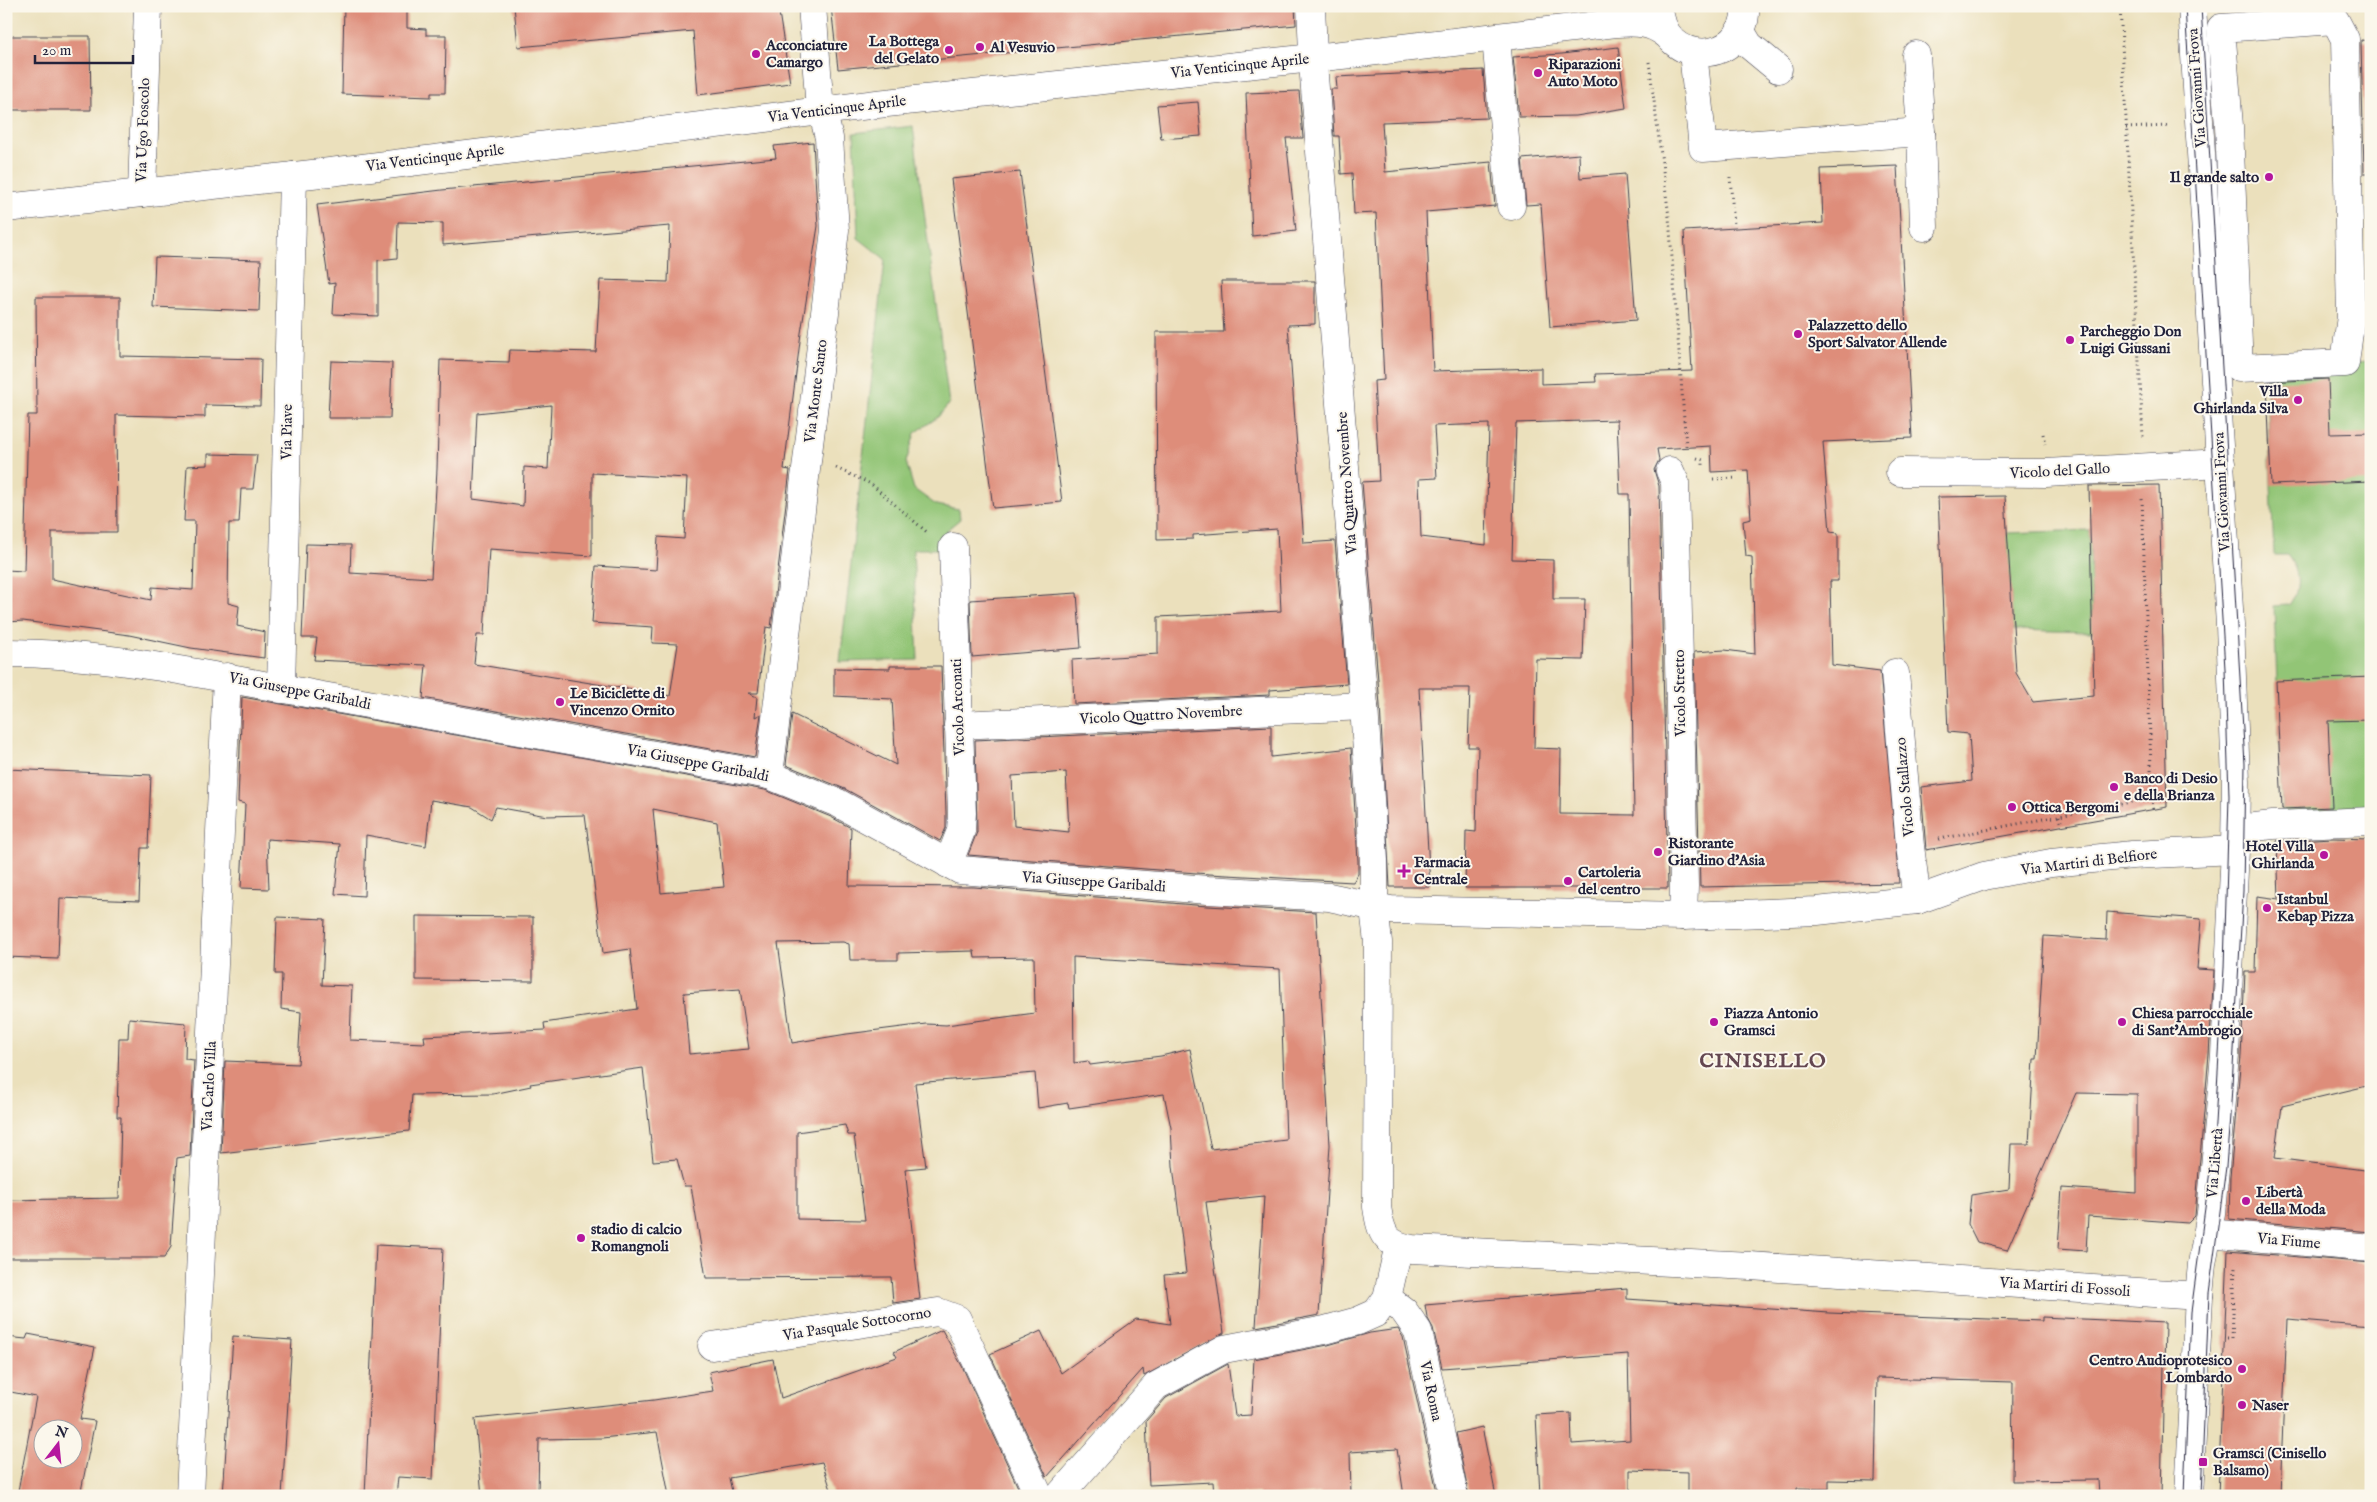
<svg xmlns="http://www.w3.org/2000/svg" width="2377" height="1502" viewBox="0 0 2377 1502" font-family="'IM FELL English',serif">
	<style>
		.green { fill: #92c576; stroke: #5a7458 }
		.building { fill: #de8d7a; fill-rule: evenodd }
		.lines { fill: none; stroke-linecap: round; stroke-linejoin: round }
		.minor-casing { stroke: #403e4e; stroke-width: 29 }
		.path { stroke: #403e4e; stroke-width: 3; stroke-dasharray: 1 4; stroke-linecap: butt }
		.minor { stroke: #fff; stroke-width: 28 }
		.tram { stroke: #22223b; stroke-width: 1 }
		.poi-dot { fill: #b5179e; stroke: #fbf7ec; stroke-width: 2 }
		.labels { text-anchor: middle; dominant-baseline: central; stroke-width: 4; stroke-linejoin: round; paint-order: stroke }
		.poi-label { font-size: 15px; font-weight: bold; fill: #22223b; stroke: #fbf7ec; text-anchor: start }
		.street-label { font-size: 15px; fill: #22223b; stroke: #fbf7ec }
		.district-label { font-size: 20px; font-weight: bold; letter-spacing: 1px; fill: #644751; stroke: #fbf7ec }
	</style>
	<rect width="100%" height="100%" fill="#fbf7ec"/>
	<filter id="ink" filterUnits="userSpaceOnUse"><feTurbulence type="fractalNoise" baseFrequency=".02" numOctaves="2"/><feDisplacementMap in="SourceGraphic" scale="10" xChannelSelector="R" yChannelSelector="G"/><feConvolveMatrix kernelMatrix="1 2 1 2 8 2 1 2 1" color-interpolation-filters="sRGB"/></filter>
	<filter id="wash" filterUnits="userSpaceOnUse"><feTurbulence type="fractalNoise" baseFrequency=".0096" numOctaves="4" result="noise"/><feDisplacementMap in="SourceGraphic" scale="20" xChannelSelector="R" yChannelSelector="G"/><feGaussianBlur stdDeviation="1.12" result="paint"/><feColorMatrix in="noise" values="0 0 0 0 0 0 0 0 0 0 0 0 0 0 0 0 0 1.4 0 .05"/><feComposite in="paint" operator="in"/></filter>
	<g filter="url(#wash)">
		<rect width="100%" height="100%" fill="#ebe0bc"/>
		<g class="green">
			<path d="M 913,126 L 949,404 L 938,417 L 915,433 L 906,462 L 914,489 L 936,505 L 959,509 L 960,519 L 948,529 L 938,549 L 913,549 L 918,660 L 840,662 L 885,259 L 858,238 L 854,133 Z"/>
			<path d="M 2371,362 L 2371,812 L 2282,815 L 2274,606 L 2289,605 C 2301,588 2300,571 2287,555 L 2274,555 L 2266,367 Z"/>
			<path d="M 2090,530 L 2092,632 L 2013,630 L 2007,533 Z"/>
		</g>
		<g id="blocks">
			<g class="building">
				<path d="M 344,6 L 407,6 L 407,28 L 426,29 L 426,35 L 446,35 L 445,93 L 431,93 L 431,97 L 342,94 Z"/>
				<path d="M 514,6 L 778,6 L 790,83 L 698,95 L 693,31 L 518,47 Z"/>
				<path d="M 831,6 L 1295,6 L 1296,25 L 838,69 Z"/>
				<path d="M 6,36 L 90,36 L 91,110 L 6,110 Z"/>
				<path d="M 2361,40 L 2371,41 L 2371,173 L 2364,173 Z"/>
				<path d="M 1618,47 L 1626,108 L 1576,116 L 1519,117 L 1513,57 L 1562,54 Z"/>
				<path d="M 1483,70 L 1487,118 L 1382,122 L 1385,172 L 1491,162 L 1495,206 L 1426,212 L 1433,371 L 1541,368 L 1541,384 L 1596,382 L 1595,374 L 1692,371 L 1684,231 L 1823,223 L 1821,169 L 1897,166 L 1912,438 L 1823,442 L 1830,532 L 1838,533 L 1838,581 L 1830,581 L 1832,665 L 1880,671 L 1899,883 L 1700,887 L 1694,652 L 1725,650 L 1755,654 L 1752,557 L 1746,556 L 1743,521 L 1751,519 L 1748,470 L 1712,472 L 1711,446 L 1657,449 L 1659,460 L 1654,470 L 1659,486 L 1668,888 L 1465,888 L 1466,831 L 1476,832 L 1478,747 L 1468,747 L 1470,688 L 1419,688 L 1430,887 L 1390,887 L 1380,705 L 1362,482 L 1379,481 L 1374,381 L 1384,380 L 1376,213 L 1354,214 L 1352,173 L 1341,174 L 1339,136 L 1334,136 L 1331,89 L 1337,89 L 1336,77 ZM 1617,420 L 1620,494 L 1629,494 L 1634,815 L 1560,814 L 1561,749 L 1534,748 L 1536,659 L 1583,660 L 1585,599 L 1553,599 L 1553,560 L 1512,559 L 1516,423 ZM 1489,424 L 1486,545 L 1421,537 L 1419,479 L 1437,478 L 1434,426 Z"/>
				<path d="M 1299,91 L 1303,138 L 1286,138 L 1296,231 L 1252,236 L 1246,93 Z"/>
				<path d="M 1198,102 L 1201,136 L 1161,139 L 1157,105 Z"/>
				<path d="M 813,142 L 818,226 L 801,333 L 784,469 L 790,470 L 771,628 L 766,627 L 758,693 L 748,693 L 757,697 L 755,717 L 761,714 L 755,757 L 423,698 L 426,665 L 314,660 L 317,638 L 302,638 L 306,544 L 351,545 L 350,573 L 431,578 L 437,469 L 440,360 L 509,362 L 510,350 L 596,352 L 600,280 L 668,282 L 670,226 L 443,245 L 443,223 L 398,222 L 397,258 L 378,260 L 378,316 L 333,314 L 335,283 L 329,284 L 317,205 L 442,190 L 776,158 L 774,146 ZM 551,405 L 548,469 L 524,467 L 523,506 L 473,499 L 477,413 ZM 592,473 L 687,478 L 684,539 L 658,537 L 656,570 L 596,566 L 592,623 L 653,627 L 652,643 L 678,644 L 670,696 L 474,664 L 477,635 L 484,635 L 489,549 L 592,556 Z"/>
				<path d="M 1579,154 L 1580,178 L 1625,174 L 1636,320 L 1550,327 L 1541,204 L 1526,205 L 1522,159 Z"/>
				<path d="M 1020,172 L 1062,502 L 993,508 L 951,179 Z"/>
				<path d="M 155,257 L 261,260 L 259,311 L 153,307 Z"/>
				<path d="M 1221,281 L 1315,281 L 1315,324 L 1288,325 L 1304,543 L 1335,541 L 1347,684 L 1270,690 L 1270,695 L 1074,704 L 1072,660 L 1158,654 L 1158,617 L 1281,611 L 1277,529 L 1193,535 L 1193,539 L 1157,540 L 1156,332 L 1224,332 Z"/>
				<path d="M 36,297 L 120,297 L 120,356 L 261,359 L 260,406 L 205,405 L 205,417 L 116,415 L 117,532 L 52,532 L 52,579 L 151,600 L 152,587 L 193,590 L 195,521 L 184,521 L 187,466 L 208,465 L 208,454 L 257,455 L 253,489 L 241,489 L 239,523 L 229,523 L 228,603 L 239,606 L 237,626 L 265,632 L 264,658 L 191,648 L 129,635 L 23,621 L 6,622 L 6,570 L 24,571 L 28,415 L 37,415 Z"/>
				<path d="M 331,361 L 392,363 L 390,418 L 328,418 Z"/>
				<path d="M 2328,379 L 2330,434 L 2371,433 L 2371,481 L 2271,485 L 2267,382 Z"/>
				<path d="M 2159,485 L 2167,807 L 1926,850 L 1921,787 L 1972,781 L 1969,734 L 1948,732 L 1938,497 L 2005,496 L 2016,673 L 2033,702 L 2094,696 L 2089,486 Z"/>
				<path d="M 1077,593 L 1081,648 L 972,657 L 970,600 Z"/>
				<path d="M 890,666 L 941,666 L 946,813 L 946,828 L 940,841 L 845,789 L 786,765 L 792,714 L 896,765 L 892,699 L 834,696 L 834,668 L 890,669 Z"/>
				<path d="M 2371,677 L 2371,720 L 2328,721 L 2332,807 L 2282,809 L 2276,681 Z"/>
				<path d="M 242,697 L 765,790 L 831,817 L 851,828 L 849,886 L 974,887 L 1207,906 L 1316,912 L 1330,1145 L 1319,1315 L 1256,1327 L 1264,1196 L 1206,1202 L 1224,1333 L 1144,1376 L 1143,1369 L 1047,1477 L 990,1354 L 1041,1331 L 1061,1373 L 1136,1319 L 1170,1324 L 1164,1275 L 1186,1273 L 1173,1166 L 1171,1128 L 1164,1094 L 1069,1108 L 1068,1103 L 1038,1108 L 1035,1073 L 915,1083 L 926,1167 L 905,1169 L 920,1299 L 893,1303 L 891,1277 L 706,1278 L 691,1186 L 684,1186 L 677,1159 L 653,1161 L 643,1068 L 530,1084 L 531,1086 L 493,1094 L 412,1095 L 409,1131 L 221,1153 L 225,1061 L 298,1064 L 301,1012 L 281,1009 L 282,974 L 275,974 L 277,917 L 325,919 L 322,985 L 352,986 L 350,1040 L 425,1043 L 424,1036 L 545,1030 L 544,1023 L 637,1009 L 630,949 L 603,953 L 585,815 L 547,816 L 496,807 L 491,819 L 472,807 L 431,800 L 426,846 L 366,835 L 364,896 L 335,894 L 340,844 L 267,839 L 269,889 L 241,888 L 245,804 L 238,802 ZM 653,809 L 717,822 L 724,887 L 661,893 ZM 843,942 L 849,944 L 850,960 L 898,960 L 898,953 L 974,951 L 975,958 L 1034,957 L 1035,1013 L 946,1025 L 926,1024 L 847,1034 L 792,1043 L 778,943 ZM 1073,957 L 1280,969 L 1286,1140 L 1211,1149 L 1190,1049 L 1161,1056 L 1090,1065 L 1088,1061 L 1074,1063 ZM 740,989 L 749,1049 L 689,1054 L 684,993 ZM 845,1125 L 848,1135 L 854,1135 L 865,1220 L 797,1219 L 797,1132 Z"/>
				<path d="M 1271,726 L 1271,757 L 1351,748 L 1358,861 L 1358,874 L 1353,882 L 1209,874 L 968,855 L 977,832 L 975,740 ZM 1066,772 L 1069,832 L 1014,826 L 1012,776 Z"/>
				<path d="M 6,769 L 151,775 L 148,848 L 141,848 L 139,901 L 60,898 L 58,959 L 6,957 Z"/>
				<path d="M 2333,838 L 2371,839 L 2371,1085 L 2282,1106 L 2275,1158 L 2371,1171 L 2371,1232 L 2229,1219 L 2230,1177 L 2241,1056 L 2245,972 L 2255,972 L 2257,896 L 2279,899 L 2277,841 Z"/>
				<path d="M 2107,912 L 2201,919 L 2197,969 L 2214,970 L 2209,1054 L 2195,1216 L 2188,1223 L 2088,1216 L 2086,1251 L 2058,1249 L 2062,1188 L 2137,1193 L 2137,1094 L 2076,1093 L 2007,1250 L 1977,1242 L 1968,1224 L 1971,1195 L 2009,1189 L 2011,1144 L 2029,1144 L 2034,1059 L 2037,1059 L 2044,936 L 2106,940 Z"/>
				<path d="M 416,916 L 533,917 L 533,981 L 416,980 Z"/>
				<path d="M 129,1018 L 186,1023 L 185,1059 L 194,1060 L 190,1156 L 177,1158 L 171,1247 L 164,1258 L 6,1258 L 6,1200 L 119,1198 L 121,1117 L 117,1117 L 119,1038 L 128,1038 Z"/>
				<path d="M 376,1245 L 443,1248 L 433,1479 L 398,1477 L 396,1496 L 365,1496 Z"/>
				<path d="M 2228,1251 L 2371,1263 L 2371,1326 L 2287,1319 L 2280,1496 L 2218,1496 Z"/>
				<path d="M 1627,1288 L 1627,1299 L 1829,1313 L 2042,1321 L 2042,1317 L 2165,1323 L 2161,1496 L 2099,1496 L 2098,1480 L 2012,1481 L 2013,1382 L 1877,1378 L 1875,1481 L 1829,1480 L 1829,1489 L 1797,1488 L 1797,1496 L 1688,1496 L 1688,1472 L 1630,1470 L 1630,1496 L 1540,1496 L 1536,1415 L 1571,1413 L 1572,1444 L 1630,1440 L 1628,1354 L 1442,1368 L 1433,1328 L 1427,1317 L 1425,1305 Z"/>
				<path d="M 1398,1329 L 1403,1337 L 1438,1496 L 1404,1496 L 1397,1449 L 1350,1452 L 1351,1496 L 1319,1496 L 1319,1493 L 1285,1496 L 1258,1496 L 1258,1493 L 1214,1496 L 1213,1482 L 1149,1485 L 1146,1421 L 1166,1398 L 1228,1364 L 1235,1416 L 1251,1415 L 1254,1359 L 1328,1345 L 1370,1333 Z"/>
				<path d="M 942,1330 L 962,1366 L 1022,1496 L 833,1496 L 822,1462 L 729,1478 L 733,1496 L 669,1496 L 657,1432 L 602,1438 L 539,1439 L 538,1496 L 482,1496 L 475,1419 L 654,1400 L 713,1391 L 709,1372 L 773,1359 L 781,1398 L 897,1357 L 894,1352 Z"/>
				<path d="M 28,1334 L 95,1347 L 80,1419 L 95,1421 L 80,1496 L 17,1496 L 36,1397 L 6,1391 L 6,1337 L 26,1339 ZM 42,1430 L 72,1430 L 72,1460 L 42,1460 Z"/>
				<path d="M 233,1336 L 292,1340 L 282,1496 L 223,1496 Z"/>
				<path d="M 1482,1427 L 1496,1496 L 1469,1496 L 1456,1433 Z"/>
			</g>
		</g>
	</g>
	<g filter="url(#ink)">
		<use href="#blocks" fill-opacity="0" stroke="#403e4e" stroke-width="1"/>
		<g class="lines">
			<defs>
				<g id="minor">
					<path d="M 1311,6 L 1314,76 L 1364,706 L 1374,860 L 1374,908 L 1378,942 L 1377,1207 C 1381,1233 1384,1244 1412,1249 L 1750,1266 L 2199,1296"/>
					<path d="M 1659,6 C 1661,71 1749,65 1745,6"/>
					<path d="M 2335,20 L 2345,39 L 2351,316 L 2345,363 L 2239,368 L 2229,126 L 2221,28 Z"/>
					<path d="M 1740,30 L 1749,45 L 1778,69"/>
					<path d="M 1496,38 L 1511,206"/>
					<path d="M 1693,52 L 1703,148 L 1921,132"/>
					<path d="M 1916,55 L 1921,132 L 1924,227"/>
					<path d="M 142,193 L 148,6"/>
					<path d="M 6,208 L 330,172 L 877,104 L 1351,54 L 1616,23 C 1636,22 1650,21 1666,34"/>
					<path d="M 1670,471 L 1675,482 L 1684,886 L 1683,916"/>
					<path d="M 1900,472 L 2046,473 L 2221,463"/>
					<path d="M 6,653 C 110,653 216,677 317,695 C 468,722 618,749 769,775 L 838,803 L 960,870 L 1208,890 L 1329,897 L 1390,910 L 1683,916 L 1817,911 L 1917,900 L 1984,876 L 2051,863 L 2132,855 L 2235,850"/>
					<path d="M 1895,673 L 1910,846 L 1917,900"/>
					<path d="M 281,689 L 293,176"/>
					<path d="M 958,725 L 1364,706"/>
					<path d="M 769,775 L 835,230 L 829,138 L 819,97 L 812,6"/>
					<path d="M 2236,829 L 2273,825 L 2371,821"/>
					<path d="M 948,864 L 961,831 L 962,813 L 953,547"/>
					<path d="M 2208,1233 L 2371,1248"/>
					<path d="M 1387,1298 L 1404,1311 L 1418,1331 L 1454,1496"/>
					<path d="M 712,1346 L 938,1312 L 957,1319 L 1039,1496"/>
					<path d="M 190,1496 L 227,677"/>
					<path d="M 1059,1496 L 1156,1386 L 1224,1349 L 1325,1330 L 1358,1321 L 1376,1313 L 1387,1298 L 1396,1258 L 1402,1247"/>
					<path d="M 2189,1496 L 2199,1296 L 2202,1264 L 2211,1213 L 2225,1055 L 2235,850 L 2236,781 L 2230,625 L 2192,6"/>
				</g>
			</defs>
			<use href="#minor" class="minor-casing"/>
			<g class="path">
				<path d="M 2120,6 L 2143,437"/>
				<path d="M 1649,62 L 1669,217 L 1686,446"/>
				<path d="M 2126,128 L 2168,126"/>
				<path d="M 1730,177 L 1734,225"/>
				<path d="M 2043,434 L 2045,444"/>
				<path d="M 1697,458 L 1703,460 L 1703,467"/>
				<path d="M 836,468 L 871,484 L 928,533"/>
				<path d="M 1713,479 L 1737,478"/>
				<path d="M 2152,798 L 2153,809"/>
				<path d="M 2059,816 L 2062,824"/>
				<path d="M 1939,839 L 2152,798 L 2142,498"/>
				<path d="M 2227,1338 L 2232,1338 L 2235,1267"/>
			</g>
			<use href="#minor" class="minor"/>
			<g class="tram">
				<path d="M 2201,6 L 2245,764 L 2243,891 L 2231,1103 L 2226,1167 L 2209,1293 L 2201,1496"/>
				<path d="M 2184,1496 L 2191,1312 L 2214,1141 L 2224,968 L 2229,796 L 2225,669 L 2185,6"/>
			</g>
		</g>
	</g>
	<g class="poi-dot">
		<circle cx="980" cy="47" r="5"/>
		<circle cx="949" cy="50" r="5"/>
		<circle cx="756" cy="54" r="5"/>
		<circle cx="1538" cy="73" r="5"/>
		<circle cx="2269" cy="177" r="5"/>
		<circle cx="1798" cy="334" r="5"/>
		<circle cx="2070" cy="340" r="5"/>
		<circle cx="2298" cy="400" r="5"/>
		<circle cx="560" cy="702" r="5"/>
		<circle cx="2114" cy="787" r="5"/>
		<circle cx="2012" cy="807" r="5"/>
		<circle cx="1658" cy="852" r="5"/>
		<circle cx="2324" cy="855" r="5"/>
		<path d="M1401.5 863.5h5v5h5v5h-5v5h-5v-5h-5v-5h5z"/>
		<circle cx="1568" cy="881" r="5"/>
		<circle cx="2267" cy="908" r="5"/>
		<circle cx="1714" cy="1022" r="5"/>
		<circle cx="2122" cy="1022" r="5"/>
		<circle cx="2246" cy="1201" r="5"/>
		<circle cx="581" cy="1238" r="5"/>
		<circle cx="2242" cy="1369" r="5"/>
		<circle cx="2242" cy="1405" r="5"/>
		<rect x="2198" y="1457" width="10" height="10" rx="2.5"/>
	</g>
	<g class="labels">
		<g class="poi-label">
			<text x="939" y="41" text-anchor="end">La Bottega<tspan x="939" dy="17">del Gelato</tspan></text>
			<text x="766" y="45">Acconciature<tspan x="766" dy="17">Camargo</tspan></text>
			<text x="990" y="47">Al Vesuvio</text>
			<text x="1548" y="64">Riparazioni<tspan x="1548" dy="17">Auto Moto</tspan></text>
			<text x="2259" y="177" text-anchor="end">Il grande salto</text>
			<text x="1808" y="325">Palazzetto dello<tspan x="1808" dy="17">Sport Salvator Allende</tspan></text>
			<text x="2080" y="331">Parcheggio Don<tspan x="2080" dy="17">Luigi Giussani</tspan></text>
			<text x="2288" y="391" text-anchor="end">Villa<tspan x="2288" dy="17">Ghirlanda Silva</tspan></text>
			<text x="570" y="693">Le Biciclette di<tspan x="570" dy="17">Vincenzo Ornito</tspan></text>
			<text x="2124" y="778">Banco di Desio<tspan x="2124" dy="17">e della Brianza</tspan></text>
			<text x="2022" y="807">Ottica Bergomi</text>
			<text x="1668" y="843">Ristorante<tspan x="1668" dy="17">Giardino d'Asia</tspan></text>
			<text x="2314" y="846" text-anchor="end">Hotel Villa<tspan x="2314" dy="17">Ghirlanda</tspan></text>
			<text x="1414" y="862">Farmacia<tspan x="1414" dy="17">Centrale</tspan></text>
			<text x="1578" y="872">Cartoleria<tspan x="1578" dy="17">del centro</tspan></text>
			<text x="2277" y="899">Istanbul<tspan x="2277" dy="17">Kebap Pizza</tspan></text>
			<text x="1724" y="1013">Piazza Antonio<tspan x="1724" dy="17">Gramsci</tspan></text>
			<text x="2132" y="1013">Chiesa parrocchiale<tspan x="2132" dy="17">di Sant'Ambrogio</tspan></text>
			<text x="2256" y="1192">Libertà<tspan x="2256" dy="17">della Moda</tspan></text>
			<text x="591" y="1229">stadio di calcio<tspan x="591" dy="17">Romangnoli</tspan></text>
			<text x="2232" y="1360" text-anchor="end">Centro Audioprotesico<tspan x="2232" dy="17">Lombardo</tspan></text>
			<text x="2252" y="1405">Naser</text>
			<text x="2213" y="1453">Gramsci (Cinisello<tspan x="2213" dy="17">Balsamo)</tspan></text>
		</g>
		<g class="street-label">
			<text transform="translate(1240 66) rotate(-6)">Via Venticinque Aprile</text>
			<text transform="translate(2197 88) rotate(-94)">Via Giovanni Frova</text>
			<text transform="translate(837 109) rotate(-7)">Via Venticinque Aprile</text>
			<text transform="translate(143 130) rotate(-88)">Via Ugo Foscolo</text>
			<text transform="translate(435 158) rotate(-7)">Via Venticinque Aprile</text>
			<text transform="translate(816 391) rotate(-83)">Via Monte Santo</text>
			<text transform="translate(287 432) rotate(-89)">Via Piave</text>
			<text transform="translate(2060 471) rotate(-3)">Vicolo del Gallo</text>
			<text transform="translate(1347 483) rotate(-94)">Via Quattro Novembre</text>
			<text transform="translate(2222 492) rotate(-93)">Via Giovanni Frova</text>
			<text transform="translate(300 691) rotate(11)">Via Giuseppe Garibaldi</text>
			<text transform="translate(1680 693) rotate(-91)">Vicolo Stretto</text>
			<text transform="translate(958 707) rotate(-92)">Vicolo Arconati</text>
			<text transform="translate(1161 715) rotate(-3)">Vicolo Quattro Novembre</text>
			<text transform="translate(698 763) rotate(11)">Via Giuseppe Garibaldi</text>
			<text transform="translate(1905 787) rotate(-95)">Vicolo Stallazzo</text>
			<text transform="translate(2089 862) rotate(-7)">Via Martiri di Belfiore</text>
			<text transform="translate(1094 882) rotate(4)">Via Giuseppe Garibaldi</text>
			<text transform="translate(209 1086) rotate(-87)">Via Carlo Villa</text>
			<text transform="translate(2215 1163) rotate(-85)">Via Libertà</text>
			<text transform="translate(2289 1241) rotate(5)">Via Fiume</text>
			<text transform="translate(2065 1287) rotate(4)">Via Martiri di Fossoli</text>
			<text transform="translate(857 1324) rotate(-9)">Via Pasquale Sottocorno</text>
			<text transform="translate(1431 1391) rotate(78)">Via Roma</text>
		</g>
		<g class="district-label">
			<text x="1763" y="1061">CINISELLO</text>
		</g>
	</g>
	<rect width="2377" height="1502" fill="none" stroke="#fbf7ec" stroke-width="25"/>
	<g transform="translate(58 1444) rotate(16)"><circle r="24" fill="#fbf7ec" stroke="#a4a2a5"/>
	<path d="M0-4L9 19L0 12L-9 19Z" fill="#b5179e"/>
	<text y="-8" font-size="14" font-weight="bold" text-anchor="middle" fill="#22223b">N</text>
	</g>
	<path d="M35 55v8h98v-8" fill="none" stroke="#22223b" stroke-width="2.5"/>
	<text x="42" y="55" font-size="15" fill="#22223b" stroke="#fbf7ec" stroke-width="4" paint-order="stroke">20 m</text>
</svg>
